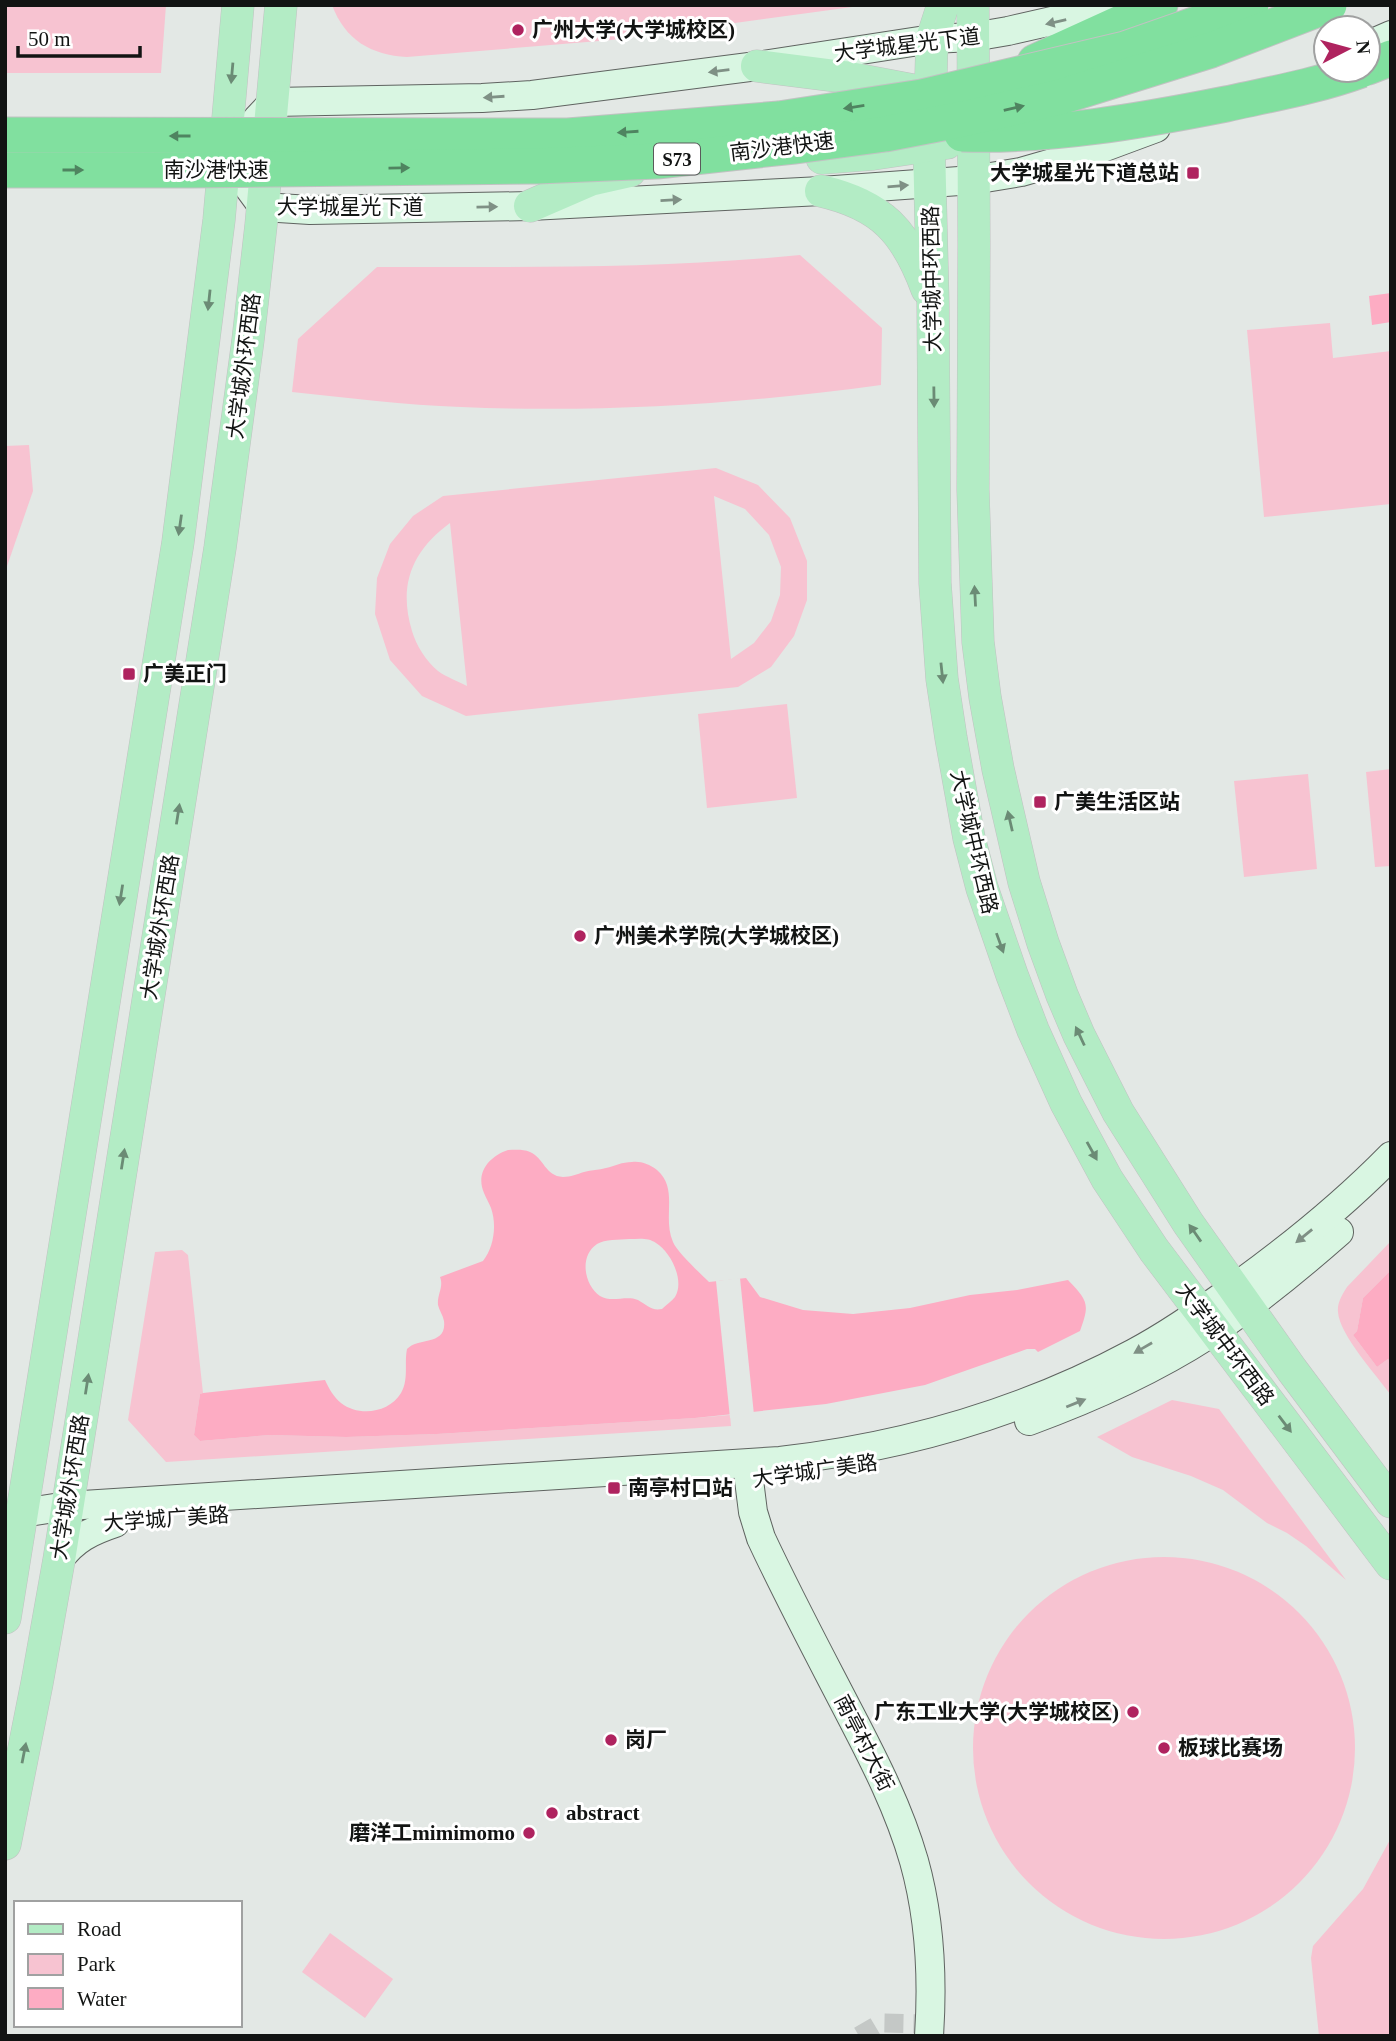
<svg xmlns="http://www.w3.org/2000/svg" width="1396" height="2041" viewBox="0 0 1396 2041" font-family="'Times New Roman','Noto Sans SC',serif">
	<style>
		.green { fill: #f7c3d1; fill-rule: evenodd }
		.water { fill: #fdacc3; fill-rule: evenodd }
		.pier { fill: #e3e8e5 }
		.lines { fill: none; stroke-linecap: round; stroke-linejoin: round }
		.street-tunnel { stroke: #c4c8c6; stroke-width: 19; stroke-dasharray: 19 10; stroke-linecap: butt }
		.secondary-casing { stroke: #5f6360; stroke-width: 30 }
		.primary-casing { stroke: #c1c2c2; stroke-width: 33 }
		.highway-casing { stroke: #c1c2c2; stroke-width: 37 }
		.secondary { stroke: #d9f6e2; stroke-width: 28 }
		.primary { stroke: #b3ecc5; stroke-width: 32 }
		.highway { stroke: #81e09f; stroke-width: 35 }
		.highway-bridge-casing { stroke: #c1c2c2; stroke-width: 37; stroke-linecap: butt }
		.highway-bridge { stroke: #81e09f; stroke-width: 35 }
		.oneway { fill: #7f9085 }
		.oneway2 { fill: #6b8b75 }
		.oneway3 { fill: #4f8460 }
		.poi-dot { fill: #af235f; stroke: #fff; stroke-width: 2.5 }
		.labels { text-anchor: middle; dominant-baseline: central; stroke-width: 6; stroke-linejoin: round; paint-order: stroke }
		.shield { fill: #fff; stroke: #595a5a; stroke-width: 2 }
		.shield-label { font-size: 19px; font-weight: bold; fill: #121413 }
		.poi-label { font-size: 21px; font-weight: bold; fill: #121413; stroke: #fff; text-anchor: start }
		.street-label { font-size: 21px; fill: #121413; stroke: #fff }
	</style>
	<rect width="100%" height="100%" fill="#e3e8e5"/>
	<g class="green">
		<path d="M 5,5 L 166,5 L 161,73 L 5,73 Z"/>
		<path d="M 332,5 L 867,5 L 611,40 L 407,57 C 371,55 345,40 332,5 Z"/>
		<path d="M 800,255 L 882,328 L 881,385 C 742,404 602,413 461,407 C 405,405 348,398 292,392 L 298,339 L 377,267 C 519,267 659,269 800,255 Z"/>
		<path d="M 1330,323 L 1333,358 L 1391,351 L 1391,504 L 1264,517 L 1247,330 Z"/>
		<path d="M 29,445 L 33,491 L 5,572 L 5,446 Z"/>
		<path d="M 716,468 L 758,485 L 790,518 L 807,561 L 807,600 L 794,636 L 771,667 L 738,687 L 466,716 L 422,696 L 390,660 L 375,614 L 377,578 L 390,544 L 413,516 L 443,496 ZM 714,496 L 745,509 L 769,535 L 781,567 L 780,595 L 771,621 L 754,643 L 731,659 ZM 450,523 L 467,686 C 458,681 446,677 438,671 C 426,661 416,645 412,631 C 398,585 412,551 450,523 Z"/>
		<path d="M 787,704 L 797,798 L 707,808 L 698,714 Z"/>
		<path d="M 1391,769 L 1391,866 L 1375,867 L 1366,772 Z"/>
		<path d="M 1308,774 L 1317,869 L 1244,877 L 1234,781 Z"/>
		<path d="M 1391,1241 L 1391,1270 L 1363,1298 L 1357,1331 L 1353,1335 L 1377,1367 L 1388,1359 L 1391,1362 L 1391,1395 C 1377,1376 1339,1334 1338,1312 C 1337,1303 1342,1295 1347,1287 Z"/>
		<path d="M 182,1250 L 188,1255 L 203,1393 L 200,1394 L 194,1435 L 200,1441 L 270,1435 L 346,1437 L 437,1434 L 695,1418 L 730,1415 L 731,1426 L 166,1462 L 128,1420 L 155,1252 Z"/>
		<path d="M 1172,1400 L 1219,1409 L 1346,1580 L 1306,1546 L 1287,1533 L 1267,1523 L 1223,1490 L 1191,1476 L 1132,1457 L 1097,1437 Z"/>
		<circle cx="1164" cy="1748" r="191"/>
		<path d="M 1391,1838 L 1391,2036 L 1319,2036 L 1311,1958 L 1313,1946 L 1363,1889 Z"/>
		<path d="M 330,1933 L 393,1979 L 365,2018 L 302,1972 Z"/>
	</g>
	<g class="water">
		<path d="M 1391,293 L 1391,322 L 1372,325 L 1369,296 Z"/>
		<path d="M 508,1150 C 515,1150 523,1149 530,1152 C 544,1158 545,1176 563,1177 C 571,1177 577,1174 584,1172 C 591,1170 599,1170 606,1168 C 615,1166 622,1162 632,1162 C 641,1161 649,1164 657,1170 C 679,1189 662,1217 673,1242 C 677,1252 700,1273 709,1282 L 746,1278 L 760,1297 L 803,1310 L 853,1314 L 910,1308 L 970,1295 L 1017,1290 L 1068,1280 C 1088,1301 1090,1304 1080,1331 L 1038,1352 L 1035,1349 L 1027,1349 L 925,1385 L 826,1404 L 695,1418 L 437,1434 L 346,1437 L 270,1435 L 200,1441 L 194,1435 L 200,1394 L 203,1393 L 325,1380 C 329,1389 334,1397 341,1403 C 359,1417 389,1413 401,1393 C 409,1379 404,1364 407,1349 C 418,1337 447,1346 444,1321 C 443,1315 439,1310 438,1305 C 437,1294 444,1287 440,1277 L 483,1261 C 494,1247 497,1225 491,1208 C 489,1203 486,1198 484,1193 C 475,1172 490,1156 508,1150 ZM 629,1239 C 638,1239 648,1237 656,1243 C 671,1252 685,1281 675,1297 C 672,1301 666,1305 662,1309 C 651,1311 647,1305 638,1300 C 626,1295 612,1303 600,1296 C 584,1285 579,1256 597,1244 C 605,1239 619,1240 629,1239 Z"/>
		<path d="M 1391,1270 L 1391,1362 L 1388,1359 L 1377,1367 L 1353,1335 L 1357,1331 L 1363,1298 Z"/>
	</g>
	<path class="pier" d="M 740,1278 L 754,1415 L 730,1418 L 716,1281 Z"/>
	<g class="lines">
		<path class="street-tunnel" d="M 859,2036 L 881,2023 L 930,2024"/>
		<defs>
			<g id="secondary">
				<path d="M 1368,45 L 1391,35"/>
				<path d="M 257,119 L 273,102 L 482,98 L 532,95 L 757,66 L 932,39 L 973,37 L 1008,31 L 1122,5"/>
				<path d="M 249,188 L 263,207 L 310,210 L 530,206 L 821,191 L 973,180 L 1021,172 L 1094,151 L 1156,128"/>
				<path d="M 1029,1421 C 1092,1398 1152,1371 1208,1335 C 1254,1304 1298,1268 1339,1232"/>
				<path d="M 747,1464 L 753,1512 L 761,1538 C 789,1598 820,1656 850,1714 C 875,1762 899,1809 914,1861 C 930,1918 933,1977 929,2036"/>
				<path d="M 22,1513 L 67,1506 L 780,1461 C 904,1447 1024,1412 1134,1353 C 1170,1334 1204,1310 1237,1286 C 1291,1247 1343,1205 1391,1156"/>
				<path d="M 59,1560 C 74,1539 91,1531 115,1523"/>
			</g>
			<g id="primary">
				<path d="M 943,5 L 932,39 L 929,146 L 933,304 L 935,583 L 942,679 L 951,738 L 969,838 L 982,888 L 1012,975 L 1033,1030 L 1066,1103 L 1107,1179 L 1154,1250 L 1391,1564"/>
				<path d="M 973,5 L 974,245 L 973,490 L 978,642 L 985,697 L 998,769 L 1024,882 L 1043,943 L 1062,995 L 1079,1035 L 1118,1112 L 1188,1223 L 1292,1370 L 1391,1502"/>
				<path d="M 757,66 L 844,77 L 923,92"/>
				<path d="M 822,158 L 873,154 L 947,143"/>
				<path d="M 821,191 C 882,205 906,232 927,289"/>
				<path d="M 530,206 L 590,180 L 630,171"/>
				<path d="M 5,1618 L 178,542 L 219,220 L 238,5"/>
				<path d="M 5,1844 L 37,1683 L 59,1560 L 220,548 L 248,340 L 261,225 L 281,5"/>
			</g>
			<g id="highway">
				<path d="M 1035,62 L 1160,5"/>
				<path d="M 1368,67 L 1391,58"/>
			</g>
		</defs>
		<use href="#secondary" class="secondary-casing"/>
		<use href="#primary" class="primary-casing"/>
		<use href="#highway" class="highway-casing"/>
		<use href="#secondary" class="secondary"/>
		<use href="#primary" class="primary"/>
		<use href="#highway" class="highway"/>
		<defs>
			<g id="highway-bridge">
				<path d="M 962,134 C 1050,137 1140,121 1226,104 C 1272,94 1317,86 1361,70"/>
				<path d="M 5,135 L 568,136 L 779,119 L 922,97 L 1125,49 L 1251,5"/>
				<path d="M 5,170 L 191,170 L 537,166 L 657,161 L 794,146 L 885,134 L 963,119 L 1060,97 L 1211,50 L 1329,5"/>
			</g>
		</defs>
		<use href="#highway-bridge" class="highway-bridge-casing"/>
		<use href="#highway-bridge" class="highway-bridge"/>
	</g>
	<defs><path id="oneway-solid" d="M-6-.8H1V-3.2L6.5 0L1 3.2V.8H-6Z" transform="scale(1.75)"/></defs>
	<g class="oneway">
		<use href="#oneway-solid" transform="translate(1056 22) rotate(167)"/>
		<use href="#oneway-solid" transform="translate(719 71) rotate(173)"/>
		<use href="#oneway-solid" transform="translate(494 97) rotate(176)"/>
		<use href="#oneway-solid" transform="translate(898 186) rotate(-5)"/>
		<use href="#oneway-solid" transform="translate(671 200) rotate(-3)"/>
		<use href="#oneway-solid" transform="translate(487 207) rotate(-1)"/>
		<use href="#oneway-solid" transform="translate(1304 1236) rotate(141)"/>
		<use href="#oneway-solid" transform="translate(1143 1348) rotate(150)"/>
		<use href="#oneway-solid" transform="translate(1076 1403) rotate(-22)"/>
	</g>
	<g class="oneway2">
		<use href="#oneway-solid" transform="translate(232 73) rotate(95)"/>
		<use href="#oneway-solid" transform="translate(209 300) rotate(96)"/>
		<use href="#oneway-solid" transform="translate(934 397) rotate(89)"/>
		<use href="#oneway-solid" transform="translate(180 525) rotate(98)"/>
		<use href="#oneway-solid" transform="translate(975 596) rotate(-93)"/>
		<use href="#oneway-solid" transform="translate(942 673) rotate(84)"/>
		<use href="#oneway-solid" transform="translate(178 814) rotate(-81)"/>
		<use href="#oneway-solid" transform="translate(1010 821) rotate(-103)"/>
		<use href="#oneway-solid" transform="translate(121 895) rotate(99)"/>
		<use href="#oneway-solid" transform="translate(1000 943) rotate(70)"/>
		<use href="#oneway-solid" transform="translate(1080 1036) rotate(-115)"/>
		<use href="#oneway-solid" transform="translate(1092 1151) rotate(61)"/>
		<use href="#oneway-solid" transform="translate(123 1159) rotate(-81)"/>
		<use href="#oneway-solid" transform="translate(1195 1233) rotate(-125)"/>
		<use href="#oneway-solid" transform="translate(87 1384) rotate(-81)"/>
		<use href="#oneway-solid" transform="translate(1285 1424) rotate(53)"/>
		<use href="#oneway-solid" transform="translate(24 1753) rotate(-79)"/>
	</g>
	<g class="oneway3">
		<use href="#oneway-solid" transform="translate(854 107) rotate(171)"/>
		<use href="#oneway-solid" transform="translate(1014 108) rotate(-13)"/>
		<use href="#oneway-solid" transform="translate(628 132) rotate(176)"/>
		<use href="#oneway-solid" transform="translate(180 136) rotate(-180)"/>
		<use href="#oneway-solid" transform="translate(399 168) rotate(-1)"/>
		<use href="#oneway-solid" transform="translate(73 170)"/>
	</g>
	<g class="poi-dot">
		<circle cx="518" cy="30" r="7"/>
		<rect x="1186" y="166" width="14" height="14" rx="3.5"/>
		<rect x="122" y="667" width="14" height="14" rx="3.5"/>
		<rect x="1033" y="795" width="14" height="14" rx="3.5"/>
		<circle cx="580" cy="936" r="7"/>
		<rect x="607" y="1481" width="14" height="14" rx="3.5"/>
		<circle cx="1133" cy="1712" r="7"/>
		<circle cx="611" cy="1740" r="7"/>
		<circle cx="1164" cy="1748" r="7"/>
		<circle cx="552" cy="1813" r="7"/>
		<circle cx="529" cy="1833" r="7"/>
	</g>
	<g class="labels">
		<rect class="shield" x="654" y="143.5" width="46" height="31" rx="5"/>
		<g class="shield-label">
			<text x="677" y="159">S73</text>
		</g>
		<g class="poi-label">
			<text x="532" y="30">广州大学(大学城校区)</text>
			<text x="1179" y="173" text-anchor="end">大学城星光下道总站</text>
			<text x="143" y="674">广美正门</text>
			<text x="1054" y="802">广美生活区站</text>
			<text x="594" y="936">广州美术学院(大学城校区)</text>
			<text x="628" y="1488">南亭村口站</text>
			<text x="1119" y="1712" text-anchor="end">广东工业大学(大学城校区)</text>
			<text x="625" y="1740">岗厂</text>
			<text x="1178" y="1748">板球比赛场</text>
			<text x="566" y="1813">abstract</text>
			<text x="515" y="1833" text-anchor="end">磨洋工mimimomo</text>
		</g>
		<g class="street-label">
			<text transform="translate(907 45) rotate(-7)">大学城星光下道</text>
			<text transform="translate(782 147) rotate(-7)">南沙港快速</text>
			<text x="216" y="170">南沙港快速</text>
			<text x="350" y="207">大学城星光下道</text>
			<text transform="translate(932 279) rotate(-91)">大学城中环西路</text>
			<text transform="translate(244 366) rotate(-83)">大学城外环西路</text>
			<text transform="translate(974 842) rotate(77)">大学城中环西路</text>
			<text transform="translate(160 927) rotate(-81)">大学城外环西路</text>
			<text transform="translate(1225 1344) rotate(53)">大学城中环西路</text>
			<text transform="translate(815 1471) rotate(-8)">大学城广美路</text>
			<text transform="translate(70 1487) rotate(-81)">大学城外环西路</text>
			<text transform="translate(166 1519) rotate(-4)">大学城广美路</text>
			<text transform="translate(864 1743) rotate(63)">南亭村大街</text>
		</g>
	</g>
	<rect width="1396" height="2041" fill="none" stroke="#121413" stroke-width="14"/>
	<rect x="14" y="1901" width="228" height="126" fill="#ffffff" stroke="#a0a1a1" stroke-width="2"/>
	<rect x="28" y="1924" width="35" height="10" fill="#b3ecc5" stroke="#a0a1a1" stroke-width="2"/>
	<text x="77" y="1936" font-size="21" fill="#121413">Road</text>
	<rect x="28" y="1954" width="35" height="21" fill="#f7c3d1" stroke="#a0a1a1" stroke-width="2"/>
	<text x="77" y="1971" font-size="21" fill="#121413">Park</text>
	<rect x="28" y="1988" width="35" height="21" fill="#fdacc3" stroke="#a0a1a1" stroke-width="2"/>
	<text x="77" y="2006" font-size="21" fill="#121413">Water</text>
	<g transform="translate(1347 49) rotate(84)"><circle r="33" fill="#ffffff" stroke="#a0a1a1" stroke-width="2"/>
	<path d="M0-5L12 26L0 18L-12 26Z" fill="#af235f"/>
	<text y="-10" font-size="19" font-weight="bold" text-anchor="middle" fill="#121413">N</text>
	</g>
	<path d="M18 46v10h122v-10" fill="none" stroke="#121413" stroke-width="3.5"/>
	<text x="28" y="46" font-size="21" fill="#121413" stroke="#ffffff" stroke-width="5" paint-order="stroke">50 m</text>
</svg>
